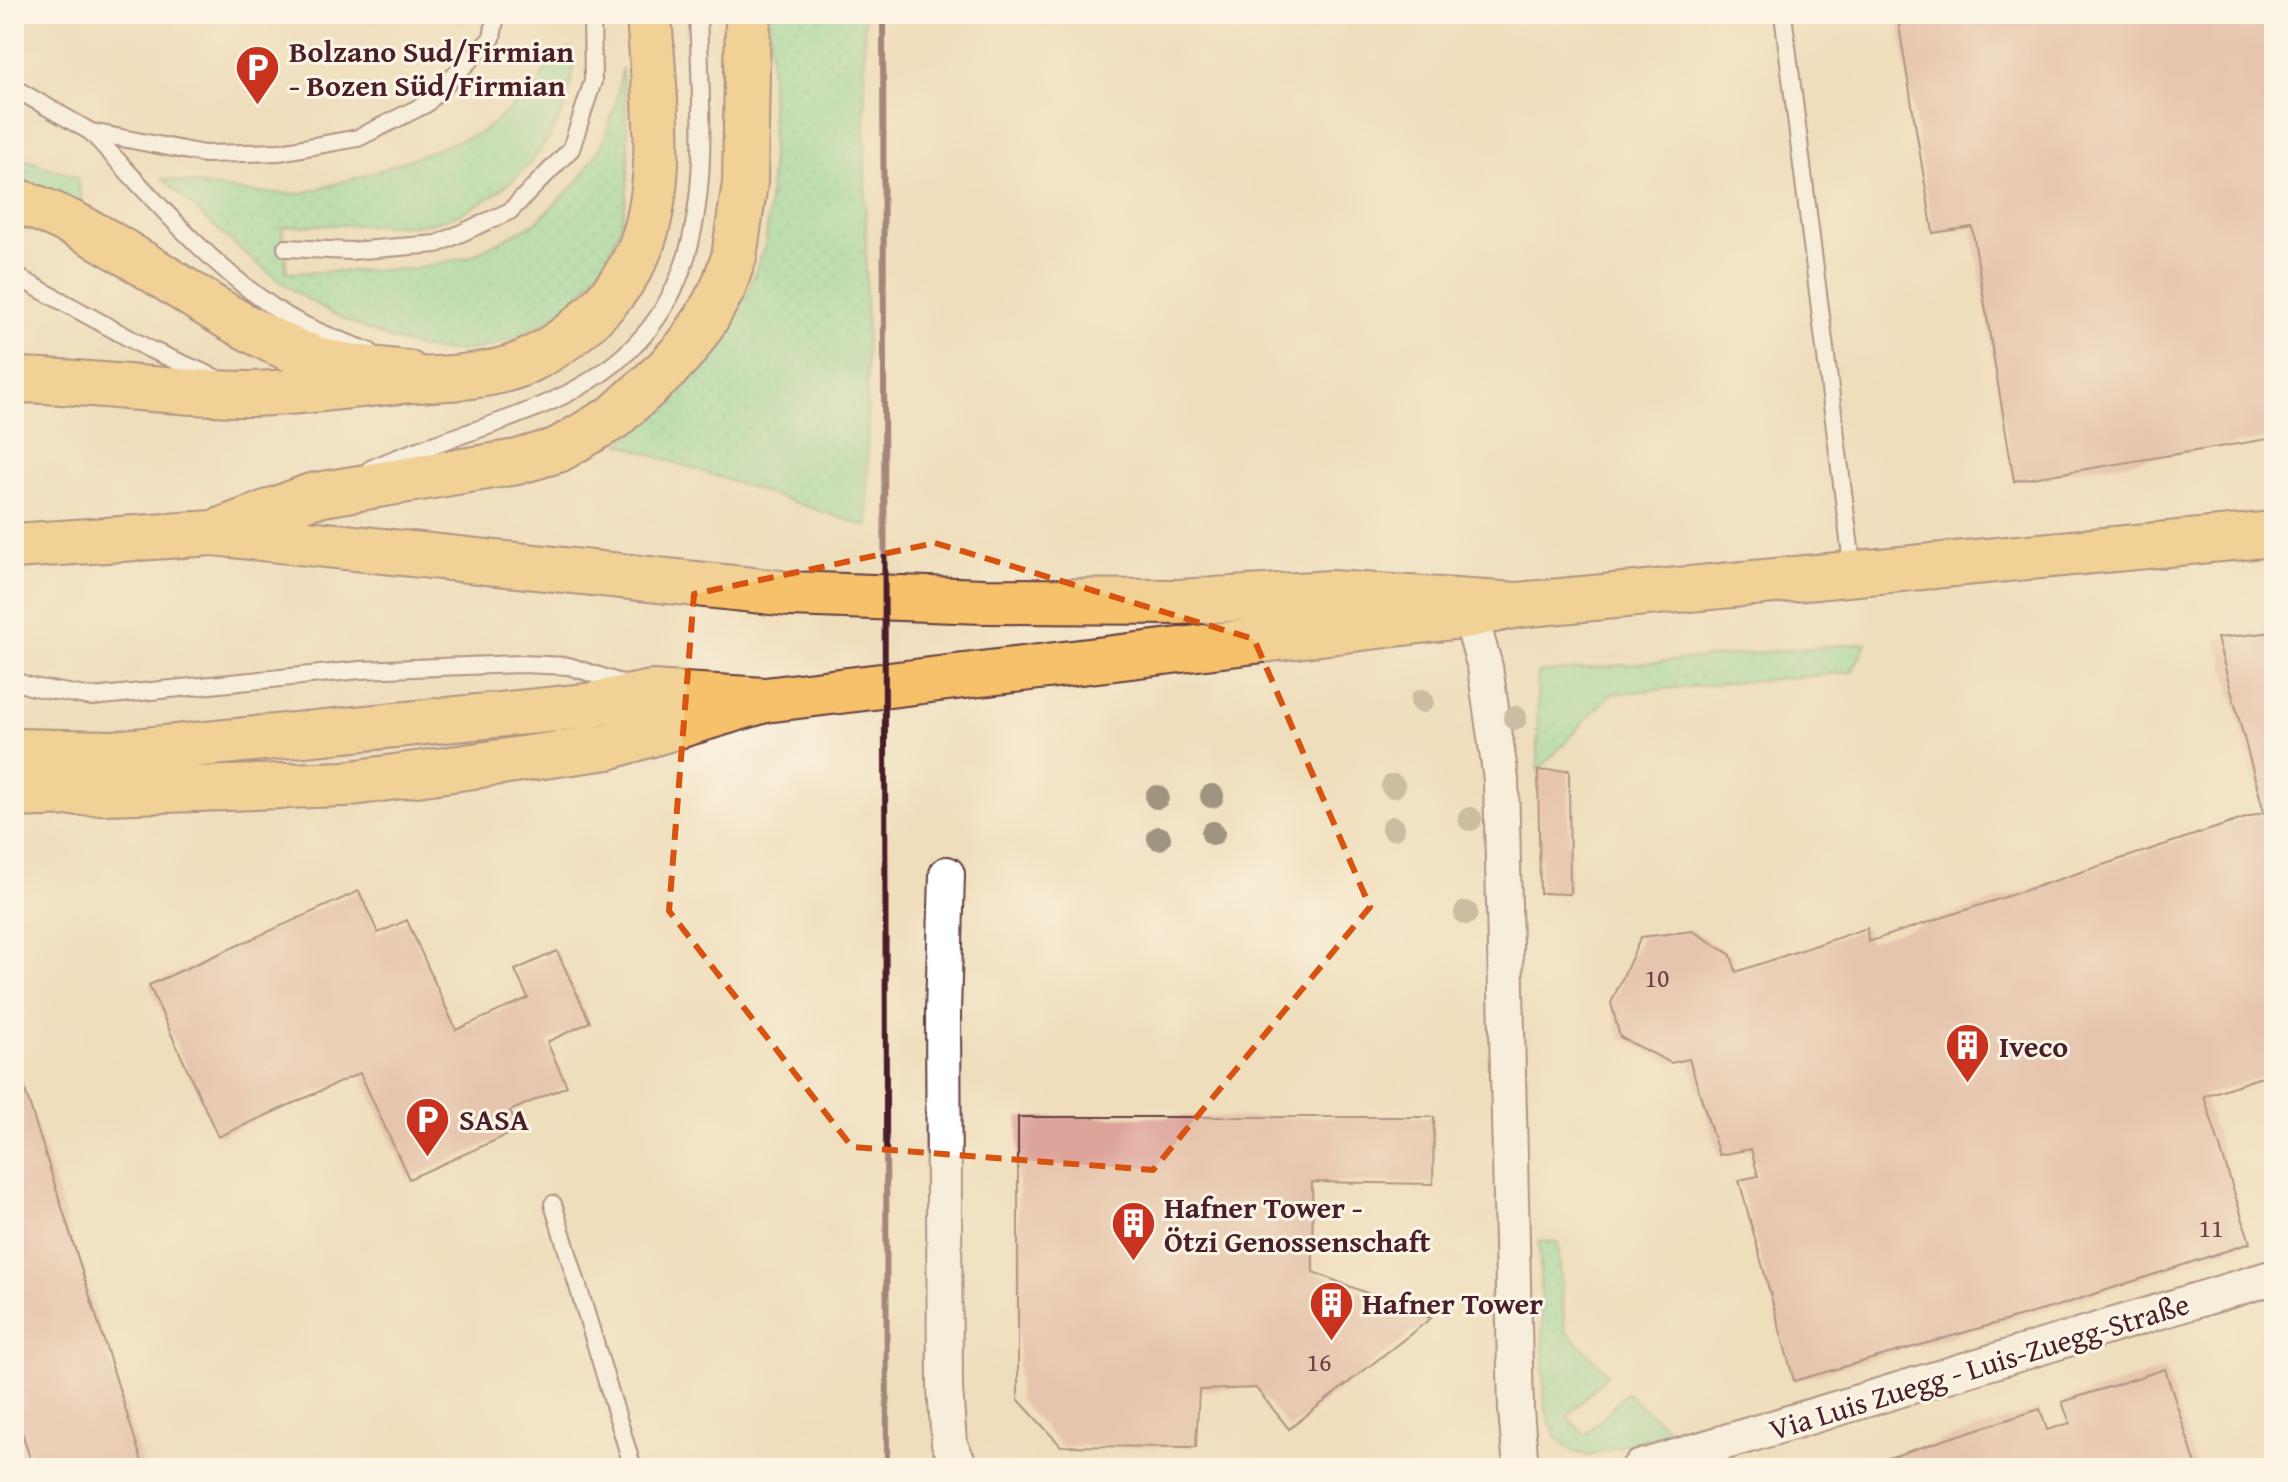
<svg xmlns="http://www.w3.org/2000/svg" width="2288" height="1482" viewBox="0 0 2288 1482" font-family="'Gentium Book Plus',serif">
	<style>
		.grass { fill: url(#grass-dots); stroke: #667e66; stroke-width: 2 }
		.building { fill: #dda49b }
		.lines { fill: none; stroke-linecap: round; stroke-linejoin: round }
		.service-casing { stroke: #633c41; stroke-width: 20 }
		.minor-casing { stroke: #633c41; stroke-width: 38 }
		.primary-casing { stroke: #633c41; stroke-width: 48 }
		.trunk-casing { stroke: #633c41; stroke-width: 48 }
		.motorway-casing { stroke: #633c41; stroke-width: 48 }
		.service { stroke: #fff; stroke-width: 16 }
		.minor { stroke: #fff; stroke-width: 34 }
		.primary { stroke: #f5c16b; stroke-width: 44 }
		.trunk { stroke: #f5c16b; stroke-width: 44 }
		.motorway { stroke: #f5c16b; stroke-width: 44 }
		.rail { stroke: #4a1f2b; stroke-width: 6 }
		.tree { fill: #9e9480 }
		.marked { fill: none; stroke: #d8530f; stroke-width: 6; stroke-dasharray: 16 10; stroke-linejoin: round }
		.labels { text-anchor: middle; dominant-baseline: central; stroke-width: 6; stroke-linejoin: round; paint-order: stroke }
		.number-label { font-size: 26px; fill: #6f4047 }
		.poi-label { font-size: 30px; font-weight: bold; fill: #4a1f2b; stroke: #fcf5e5; text-anchor: start }
		.street-label { font-size: 30px; fill: #4a1f2b; stroke: #fcf5e5 }
	</style>
	<defs>
		<pattern id="grass-dots" width="8" height="8" patternUnits="userSpaceOnUse" patternTransform="scale(2)"><rect width="8" height="8" fill="#83dca2"/><path d="M2 2h.1M6 6h.1" fill="none" stroke="#73bc8c" stroke-width="1.8" stroke-linecap="round"/></pattern>
	</defs>
	<rect width="100%" height="100%" fill="#fcf5e5"/>
	<filter id="ink" filterUnits="userSpaceOnUse"><feTurbulence type="fractalNoise" baseFrequency=".0125" numOctaves="2"/><feDisplacementMap in="SourceGraphic" scale="16" xChannelSelector="R" yChannelSelector="G"/><feConvolveMatrix kernelMatrix="1 2 1 2 8 2 1 2 1" color-interpolation-filters="sRGB"/></filter>
	<filter id="wash" filterUnits="userSpaceOnUse"><feTurbulence type="fractalNoise" baseFrequency=".006" numOctaves="4" result="noise"/><feDisplacementMap in="SourceGraphic" scale="32" xChannelSelector="R" yChannelSelector="G"/><feGaussianBlur stdDeviation="1.8" result="paint"/><feColorMatrix in="noise" values="0 0 0 0 0 0 0 0 0 0 0 0 0 0 0 0 0 1.4 0 .05"/><feComposite in="paint" operator="in"/></filter>
	<g filter="url(#wash)">
		<rect width="100%" height="100%" fill="#efdebc"/>
		<g class="grass">
			<path d="M 770,14 L 864,14 L 868,527 L 620,444 L 667,404 L 707,353 L 744,301 L 766,243 L 772,157 Z"/>
			<path d="M 571,48 C 572,55 574,64 573,72 C 566,141 501,206 435,222 C 418,227 398,225 380,225 C 348,225 314,224 282,227 L 287,273 L 413,269 L 469,257 L 535,223 L 577,183 L 602,145 L 616,102 L 622,67 C 627,118 636,194 615,241 C 583,314 497,366 417,347 C 397,342 374,333 355,324 C 280,293 222,233 163,179 L 247,192 L 300,194 L 373,173 L 482,132 L 539,85 L 549,59 Z"/>
			<path d="M 14,156 L 77,177 L 82,205 L 14,183 Z"/>
			<path d="M 1866,643 L 1852,672 L 1610,694 L 1538,771 L 1537,673 Z"/>
			<path d="M 1539,1241 L 1558,1242 L 1565,1330 L 1608,1373 L 1567,1417 L 1586,1435 L 1626,1393 L 1671,1431 L 1589,1456 L 1572,1451 L 1555,1435 L 1545,1408 Z"/>
		</g>
		<g id="blocks">
			<g class="building">
				<path d="M 1897,14 L 2274,14 L 2274,438 L 2014,481 L 1972,227 L 1933,233 Z"/>
				<path d="M 2274,632 L 2274,1073 L 2204,1096 L 2250,1243 L 2061,1305 L 1794,1381 L 1739,1180 L 1758,1176 L 1751,1149 L 1719,1155 L 1689,1059 L 1671,1063 L 1620,1037 L 1611,1003 L 1641,937 L 1693,931 L 1731,955 L 1736,972 L 1867,928 L 1868,942 L 2264,812 L 2217,638 Z"/>
				<path d="M 1569,770 L 1570,894 L 1540,893 L 1538,771 Z"/>
				<path d="M 359,891 L 378,933 L 407,920 L 456,1030 L 528,998 L 515,970 L 557,951 L 590,1022 L 547,1042 L 567,1086 L 510,1111 L 518,1130 L 409,1179 L 360,1073 L 218,1137 L 149,985 Z"/>
				<path d="M 14,1058 L 15,1058 L 144,1468 L 33,1468 L 14,1407 Z"/>
				<path d="M 1018,1117 L 1434,1117 L 1433,1184 L 1312,1182 L 1313,1272 L 1431,1318 L 1289,1429 L 1256,1388 L 1199,1390 L 1196,1447 L 1061,1446 L 1018,1399 Z"/>
				<path d="M 2165,1369 L 2197,1468 L 1857,1468 L 2040,1409 L 2047,1430 L 2070,1423 L 2062,1402 Z"/>
			</g>
		</g>
	</g>
	<g filter="url(#ink)">
		<use href="#blocks" fill-opacity="0" stroke="#633c41" stroke-width="2"/>
		<g class="lines">
			<defs>
				<g id="service">
					<path d="M 1783,14 L 1853,572"/>
					<path d="M 14,88 L 91,132 L 204,154 L 280,152 L 358,138 L 426,104 L 492,38 L 496,14"/>
					<path d="M 91,132 C 148,193 204,260 273,307 C 302,327 336,339 369,351"/>
					<path d="M 286,248 L 350,251 L 437,244 L 510,211 L 571,149 L 593,81 L 592,14"/>
					<path d="M 14,275 L 149,349 L 216,378"/>
					<path d="M 370,469 C 430,442 493,428 552,401 C 724,324 703,171 698,14"/>
					<path d="M 14,681 L 33,687 L 92,697 L 360,670 L 522,664 L 569,666 L 630,686"/>
					<path d="M 553,1204 L 633,1468"/>
				</g>
				<g id="minor">
					<path d="M 1470,615 L 1485,667 L 1501,779 L 1516,1410 L 1521,1468"/>
					<path d="M 947,874 L 943,1012 L 945,1389 L 949,1443 L 961,1468"/>
					<path d="M 1639,1468 L 2274,1277"/>
				</g>
				<path id="primary" d="M 14,795 L 345,784 L 608,747 L 765,700 L 1470,615 L 1518,605 L 2274,534"/>
				<g id="trunk">
					<path d="M 14,200 C 125,234 208,322 317,359 C 344,368 378,369 407,373"/>
					<path d="M 14,751 L 114,753 L 587,706 L 651,693 L 765,700"/>
				</g>
				<g id="motorway">
					<path d="M 14,380 C 93,381 171,394 250,394 C 300,393 351,385 401,381 C 442,378 488,379 526,362 C 578,337 630,288 646,231 C 665,163 653,84 649,14"/>
					<path d="M 219,531 L 311,496 L 517,462 L 558,450 L 614,417 L 666,370 L 687,347 L 706,319 L 723,288 L 734,257 L 745,183 L 748,14"/>
					<path d="M 14,546 L 213,533 L 790,594 L 984,601 L 1179,602 L 1331,593 L 1518,605"/>
				</g>
			</defs>
			<use href="#service" class="service-casing"/>
			<use href="#minor" class="minor-casing"/>
			<use href="#primary" class="primary-casing"/>
			<use href="#trunk" class="trunk-casing"/>
			<use href="#motorway" class="motorway-casing"/>
			<use href="#service" class="service"/>
			<use href="#minor" class="minor"/>
			<use href="#primary" class="primary"/>
			<use href="#trunk" class="trunk"/>
			<use href="#motorway" class="motorway"/>
			<path class="rail" d="M 883,14 L 887,1468"/>
		</g>
		<g class="tree">
			<circle cx="1422" cy="701" r="12"/>
			<circle cx="1515" cy="718" r="12"/>
			<circle cx="1393" cy="786" r="12"/>
			<circle cx="1212" cy="796" r="12"/>
			<circle cx="1157" cy="797" r="12"/>
			<circle cx="1470" cy="819" r="12"/>
			<circle cx="1393" cy="828" r="12"/>
			<circle cx="1213" cy="833" r="12"/>
			<circle cx="1159" cy="838" r="12"/>
			<circle cx="1466" cy="913" r="12"/>
		</g>
	</g>
	<path d="M0 0H2288V1482H0ZM 935,543 L 1254,639 L 1370,907 L 1153,1170 L 852,1147 L 669,911 L 694,594 Z" fill="#efdebc" fill-opacity=".55" fill-rule="evenodd"/>
	<path class="marked" d="M 935,543 L 1254,639 L 1370,907 L 1153,1170 L 852,1147 L 669,911 L 694,594 Z"/>
	<defs>
		<symbol id="parking-pin" viewBox="-11 -11 22 30"><path d="M0 17L-7.5 6A9.5 9.5 0 1 1 7.5 6Z" fill="#c8321e" stroke="#fcf5e5"/><path d="M-3.5-5.5H1a3.5 3.5 0 0 1 0 7H-1V5.5H-3.5ZM-1-3.4V-.6H.8a1.4 1.4 0 0 0 0-2.8Z" fill="#fff"/></symbol>
		<symbol id="building-pin" viewBox="-11 -11 22 30"><path d="M0 17L-7.5 6A9.5 9.5 0 1 1 7.5 6Z" fill="#c8321e" stroke="#fcf5e5"/><path d="M-4-6H4V6H1V3H-1V6H-4ZM-2.5-4.3h1.7v1.8h-1.7ZM.8-4.3h1.7v1.8H.8ZM-2.5-1h1.7V.8h-1.7ZM.8-1h1.7V.8H.8Z" fill="#fff"/></symbol>
	</defs>
	<g fill-rule="evenodd">
		<use href="#parking-pin" x="232" y="42" width="51" height="69"/>
		<use href="#building-pin" x="1942" y="1020" width="51" height="69"/>
		<use href="#parking-pin" x="402" y="1094" width="51" height="69"/>
		<use href="#building-pin" x="1108" y="1198" width="51" height="69"/>
		<use href="#building-pin" x="1306" y="1278" width="51" height="69"/>
	</g>
	<g class="labels">
		<g class="number-label">
			<text x="1657" y="977">10</text>
			<text x="2211" y="1227">11</text>
			<text x="1319" y="1361">16</text>
		</g>
		<g class="poi-label">
			<text x="289" y="51">Bolzano Sud/Firmian<tspan x="289" dy="34">- Bozen Süd/Firmian</tspan></text>
			<text x="1999" y="1046">Iveco</text>
			<text x="459" y="1119">SASA</text>
			<text x="1164" y="1207">Hafner Tower -<tspan x="1164" dy="34">Ötzi Genossenschaft</tspan></text>
			<text x="1362" y="1303">Hafner Tower</text>
		</g>
		<g class="street-label">
			<text transform="translate(1979 1366) rotate(-17)">Via Luis Zuegg - Luis-Zuegg-Straße</text>
		</g>
	</g>
	<rect width="2288" height="1482" fill="none" stroke="#fcf5e5" stroke-width="48"/>
</svg>
